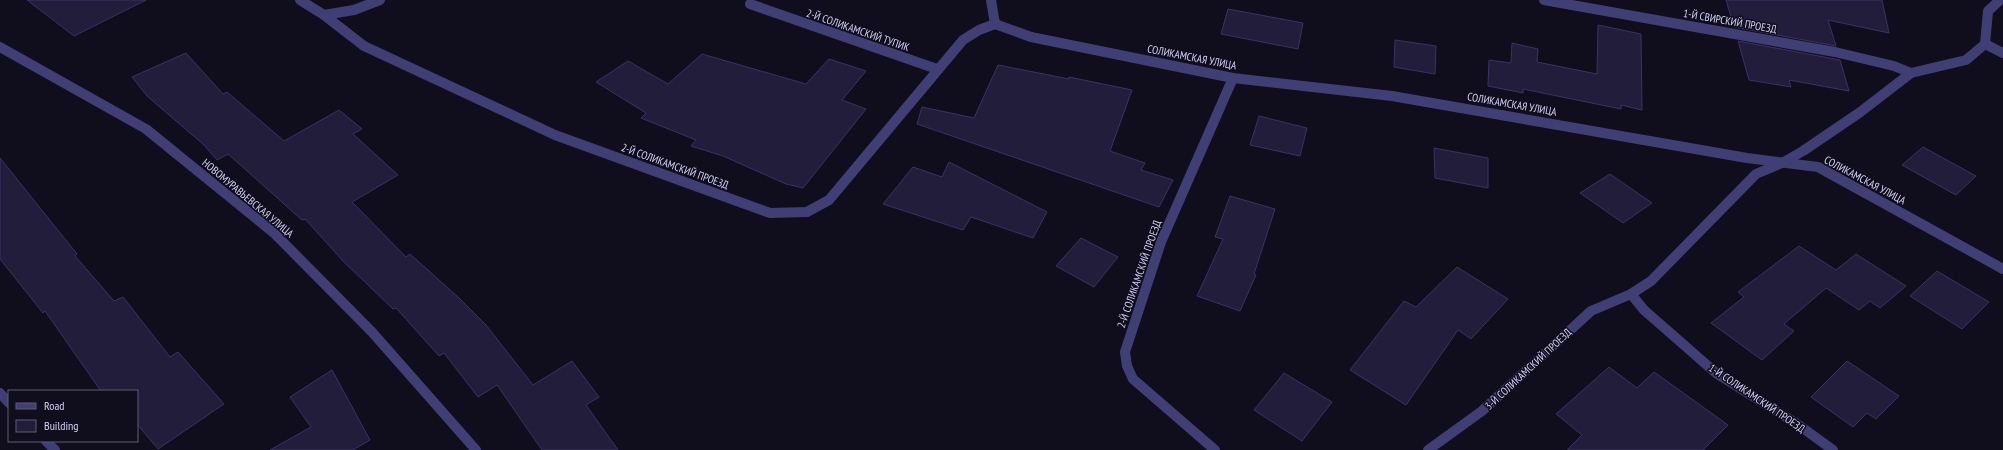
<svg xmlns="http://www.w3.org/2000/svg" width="2003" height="450" viewBox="0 0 2003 450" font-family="'PT Sans Narrow',sans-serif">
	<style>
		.building { fill: #221d3a; stroke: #3a3263 }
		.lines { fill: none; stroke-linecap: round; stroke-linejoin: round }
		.service { stroke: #403f75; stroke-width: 10 }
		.minor { stroke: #403f75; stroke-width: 10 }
		.labels { text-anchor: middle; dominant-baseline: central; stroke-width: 3; stroke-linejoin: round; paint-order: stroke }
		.street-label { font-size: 11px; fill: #d3d0f8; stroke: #100e1c }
	</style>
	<rect width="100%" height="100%" fill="#100e1c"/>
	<g class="building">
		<path d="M 27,0 L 146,0 L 74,36 Z"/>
		<path d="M 1726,0 L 1882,0 L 1889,33 L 1828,20 L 1836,46 L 1734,27 Z"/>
		<path d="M 1228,9 L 1303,23 L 1298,49 L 1221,34 Z"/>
		<path d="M 1598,25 L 1641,34 L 1642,110 L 1621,105 L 1621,109 L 1523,89 L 1523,93 L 1488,86 L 1489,60 L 1511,63 L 1512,43 L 1538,49 L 1537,62 L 1597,74 Z"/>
		<path d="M 1395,40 L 1436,46 L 1435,74 L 1394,67 Z"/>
		<path d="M 1738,41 L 1840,60 L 1849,91 L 1789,80 L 1791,87 L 1749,80 Z"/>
		<path d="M 186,53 L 223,94 L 227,92 L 284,141 L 339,110 L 362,129 L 353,134 L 398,175 L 352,202 L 406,257 L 410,254 L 458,297 L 486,325 L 533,385 L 572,361 L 599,397 L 586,405 L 618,450 L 542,450 L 497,385 L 478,397 L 444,353 L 439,356 L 396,308 L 393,309 L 343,261 L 305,219 L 302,220 L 228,154 L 217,160 L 204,145 L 147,96 L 132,77 Z"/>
		<path d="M 702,54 L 806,84 L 829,59 L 866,71 L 842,100 L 866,109 L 803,188 L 786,184 L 723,156 L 691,146 L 696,140 L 641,118 L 646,113 L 596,82 L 628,61 L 668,84 Z"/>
		<path d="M 998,65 L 1069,79 L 1069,77 L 1132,90 L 1110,151 L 1145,163 L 1141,170 L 1173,180 L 1159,207 L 917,124 L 922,107 L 974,118 Z"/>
		<path d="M 1259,116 L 1307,128 L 1300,156 L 1250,145 Z"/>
		<path d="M 1923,147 L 1976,176 L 1956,195 L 1902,165 Z"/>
		<path d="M 1434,148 L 1488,158 L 1488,188 L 1435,178 Z"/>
		<path d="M 0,158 L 77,254 L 75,256 L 114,301 L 123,297 L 170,357 L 178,352 L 224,404 L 158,449 L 137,424 L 137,391 L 101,391 L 45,311 L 43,313 L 0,259 Z"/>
		<path d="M 949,162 L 1047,212 L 1033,238 L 971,217 L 963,230 L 883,204 L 913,167 L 942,177 Z"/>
		<path d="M 1610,174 L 1652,203 L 1623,223 L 1580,193 Z"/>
		<path d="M 1230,196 L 1275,209 L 1254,274 L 1256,275 L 1240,311 L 1197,296 L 1223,239 L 1215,237 Z"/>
		<path d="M 1081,238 L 1118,257 L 1094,287 L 1056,266 Z"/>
		<path d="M 1799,246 L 1836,270 L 1856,254 L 1906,286 L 1880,308 L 1870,301 L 1859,310 L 1826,288 L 1784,324 L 1794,331 L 1762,360 L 1711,323 L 1744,297 L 1738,292 Z"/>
		<path d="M 1457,267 L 1508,299 L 1471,339 L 1458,330 L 1406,405 L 1350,370 L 1404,301 L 1416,307 Z"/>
		<path d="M 1937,271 L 1989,302 L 1962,329 L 1910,296 Z"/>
		<path d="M 1847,361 L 1899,396 L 1876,419 L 1867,413 L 1853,427 L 1811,397 Z"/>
		<path d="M 1609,367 L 1637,388 L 1654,372 L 1728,425 L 1703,450 L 1567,450 L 1582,435 L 1556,414 Z"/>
		<path d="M 332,370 L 370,440 L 353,450 L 270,450 L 311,427 L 290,397 Z"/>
		<path d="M 1284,373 L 1332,402 L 1302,441 L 1254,410 Z"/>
	</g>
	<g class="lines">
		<path class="service" d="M 324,15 L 354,10 L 380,0"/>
		<g class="minor">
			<path d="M 300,0 L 324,15 L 364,46 L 555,135 L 770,213 L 807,212 L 829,200 L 963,40 L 979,30 L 995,24"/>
			<path d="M 991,0 L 995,24"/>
			<path d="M 1544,0 L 1835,52 L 1894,66 L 1911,73"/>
			<path d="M 750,4 L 937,69"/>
			<path d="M 995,24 L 1031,37 L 1233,78 L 1392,96 L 1747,158 L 1818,167 L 2003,269"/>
			<path d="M 1985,44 L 2003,53"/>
			<path d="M 0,47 L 146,129 L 274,233 L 372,332 L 476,450"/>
			<path d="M 1631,294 L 1644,310 L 1716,373 L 1800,426 L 1833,450"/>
			<path d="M 0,393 L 9,403"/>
			<path d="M 46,441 L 55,450"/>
			<path d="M 1215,450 L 1133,379 L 1127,366 L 1125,352 L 1161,242 L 1233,78"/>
			<path d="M 1428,450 L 1482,411 L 1591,311 L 1631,294 L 1651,281 L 1756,174 L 1782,163 L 1803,151 L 1859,113 L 1911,73 L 1966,60 L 1985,44 L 1988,11 L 2000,0"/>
		</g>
	</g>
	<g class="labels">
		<g class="street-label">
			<text transform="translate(1730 21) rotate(10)">1-Й СВИРСКИЙ ПРОЕЗД</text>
			<text transform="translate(858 30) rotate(19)">2-Й СОЛИКАМСКИЙ ТУПИК</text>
			<text transform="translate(1192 57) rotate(11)">СОЛИКАМСКАЯ УЛИЦА</text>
			<text transform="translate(1512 104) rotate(10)">СОЛИКАМСКАЯ УЛИЦА</text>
			<text transform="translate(675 166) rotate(20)">2-Й СОЛИКАМСКИЙ ПРОЕЗД</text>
			<text transform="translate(1865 180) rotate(28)">СОЛИКАМСКАЯ УЛИЦА</text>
			<text transform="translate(248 198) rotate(40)">НОВОМУРАВЬЕВСКАЯ УЛИЦА</text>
			<text transform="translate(1139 274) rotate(-71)">2-Й СОЛИКАМСКИЙ ПРОЕЗД</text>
			<text transform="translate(1528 369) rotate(-43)">3-Й СОЛИКАМСКИЙ ПРОЕЗД</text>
			<text transform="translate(1757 398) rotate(34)">1-Й СОЛИКАМСКИЙ ПРОЕЗД</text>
		</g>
	</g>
	<rect x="8" y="390" width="130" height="52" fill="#100e1c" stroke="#5e5c74"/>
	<rect x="16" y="403" width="20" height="6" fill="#403f75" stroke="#5e5c74"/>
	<text x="44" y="410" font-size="12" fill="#d3d0f8">Road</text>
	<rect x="16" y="420" width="20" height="12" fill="#221d3a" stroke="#5e5c74"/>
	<text x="44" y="430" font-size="12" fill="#d3d0f8">Building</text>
</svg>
